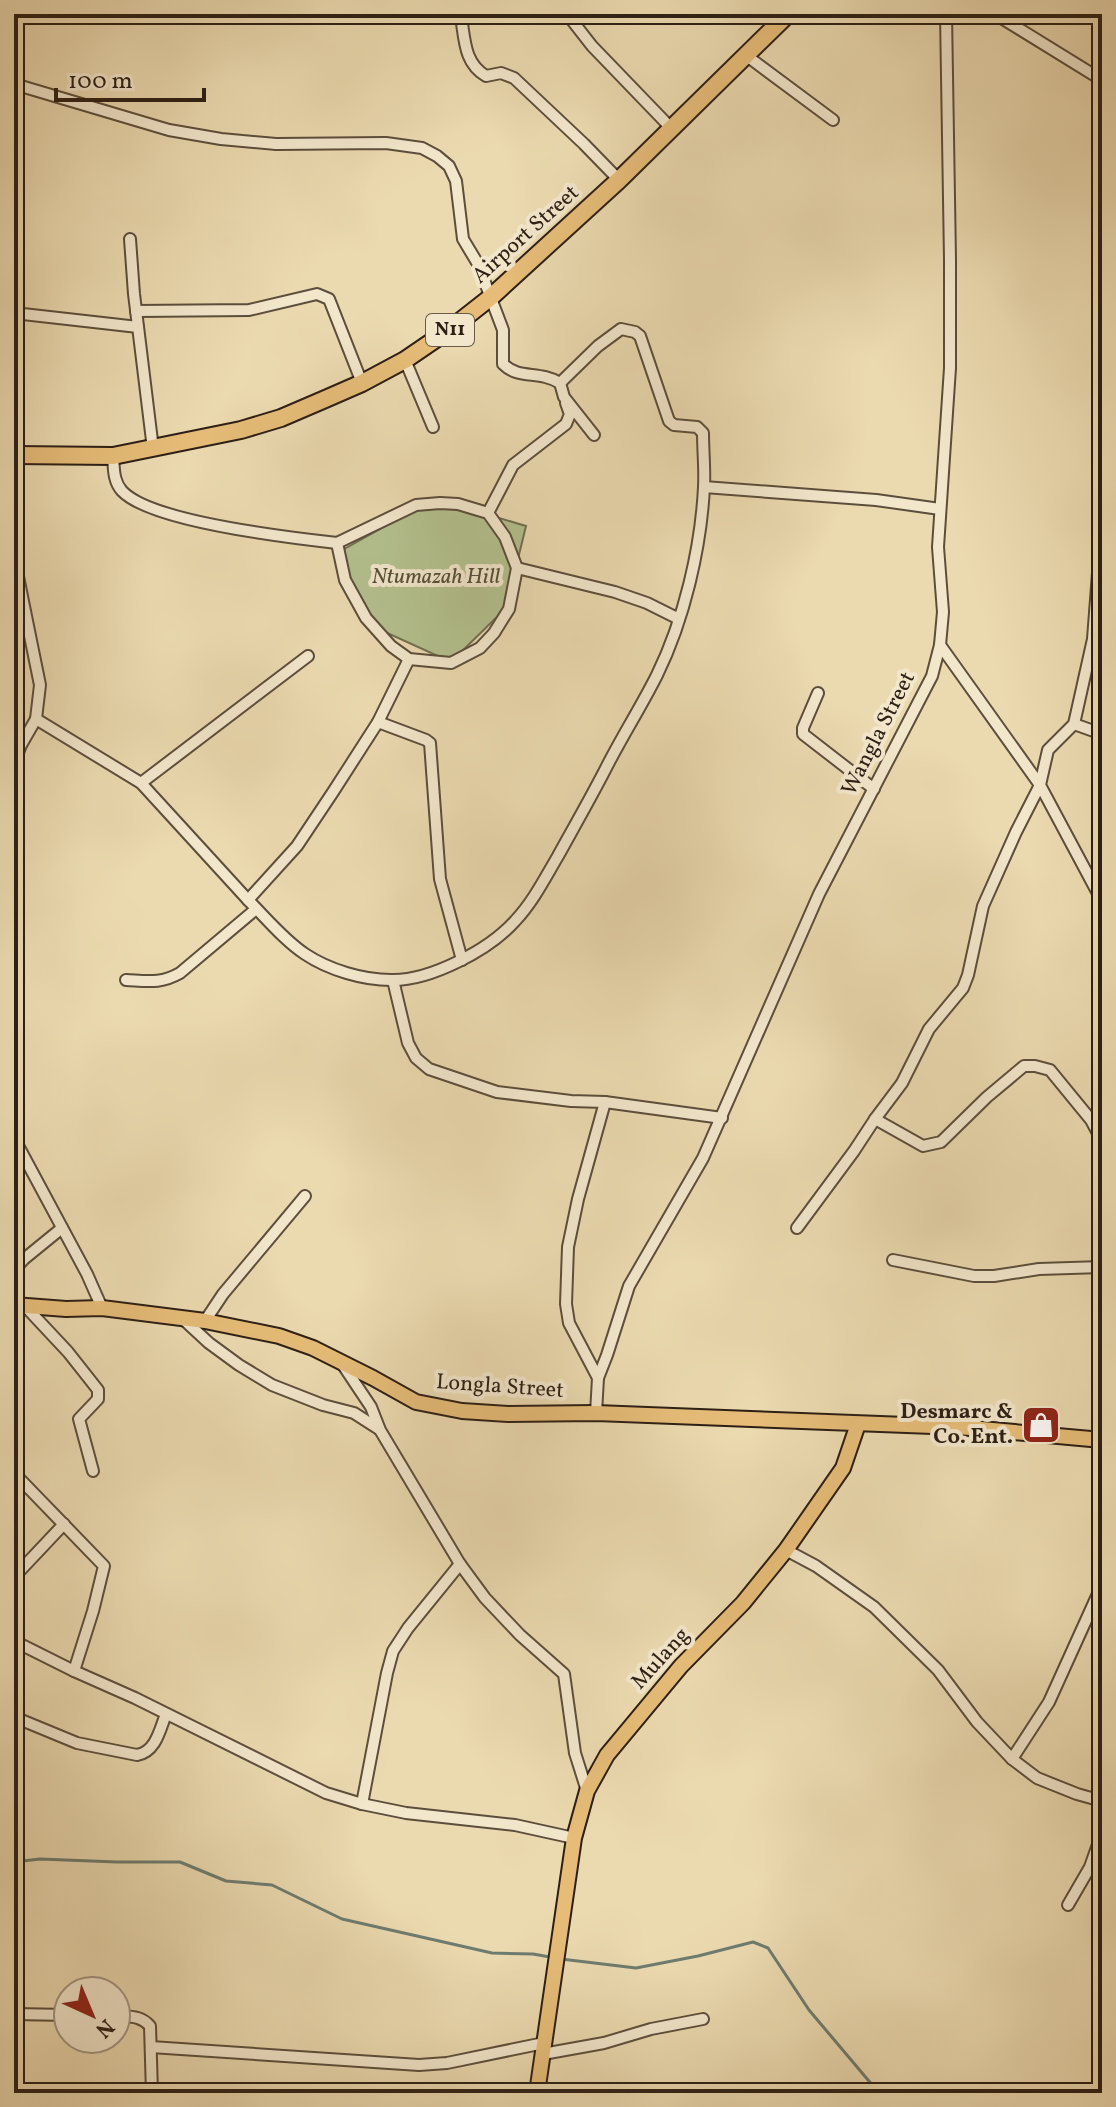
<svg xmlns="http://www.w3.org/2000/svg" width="1116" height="2107" viewBox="0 0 1116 2107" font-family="Vollkorn,serif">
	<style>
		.green { fill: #b3c08e; stroke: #707052; stroke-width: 2 }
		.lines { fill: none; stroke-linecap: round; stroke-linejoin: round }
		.stream { stroke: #6d7c6f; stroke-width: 3 }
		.minor-casing { stroke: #5c4e3c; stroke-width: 14 }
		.major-casing { stroke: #2d1f15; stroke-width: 18 }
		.highway-casing { stroke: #2d1f15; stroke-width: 20 }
		.minor { stroke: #f2e6cb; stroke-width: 10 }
		.major { stroke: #e6bc78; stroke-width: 14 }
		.highway { stroke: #e6bc78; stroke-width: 16 }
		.labels { text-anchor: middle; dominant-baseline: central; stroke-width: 8; stroke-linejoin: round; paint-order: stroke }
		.shield { fill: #f2e6cb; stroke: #685b4c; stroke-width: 2 }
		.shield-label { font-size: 20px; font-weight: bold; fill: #2d1f15 }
		.street-label { font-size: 22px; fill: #2d1f15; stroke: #f2e6cb }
		.park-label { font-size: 22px; font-style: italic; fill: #554f39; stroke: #f2e6cb }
		.poi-label { font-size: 22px; font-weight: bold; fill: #2d1f15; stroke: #f2e6cb; text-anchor: end }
	</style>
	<rect width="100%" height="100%" fill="#ebd9af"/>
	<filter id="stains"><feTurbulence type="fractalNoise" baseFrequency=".0025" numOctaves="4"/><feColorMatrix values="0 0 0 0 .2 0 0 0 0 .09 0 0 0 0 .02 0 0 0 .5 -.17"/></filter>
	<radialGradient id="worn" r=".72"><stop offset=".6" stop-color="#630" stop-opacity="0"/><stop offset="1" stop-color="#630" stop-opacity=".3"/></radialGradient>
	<path class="green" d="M 459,506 L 526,526 L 506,608 L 451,662 L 374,627 L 346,580 L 339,552 L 419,507 Z"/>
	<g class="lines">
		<g class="stream">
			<path d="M 14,1862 L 40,1859 L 117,1862 L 180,1862 L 226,1881 L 272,1885 L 342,1919 L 492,1953 L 533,1954 L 550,1957"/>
			<path d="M 561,1959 L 636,1968 L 698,1956 L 753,1942 L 768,1948 L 809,2010 L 879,2093"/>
		</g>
		<defs>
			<g id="minor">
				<path d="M 567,14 L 592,46 L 671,128"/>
				<path d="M 995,14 L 1102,80"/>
				<path d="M 461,17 C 465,40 464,63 486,76 L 501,73 L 514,78 L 584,144 L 619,180"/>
				<path d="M 747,56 L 833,120"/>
				<path d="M 14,84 L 169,130 L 221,139 L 276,144 L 386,143 L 422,148 L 437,156 L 449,166 L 456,181 L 463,239 L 478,264 L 503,330 L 503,364 C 519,380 539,370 560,383 L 564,397 L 594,435"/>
				<path d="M 130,239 L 134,294 L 153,449"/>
				<path d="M 136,311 L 249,310 L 317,294 L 329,299 L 362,383"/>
				<path d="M 14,313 L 138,327"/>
				<path d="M 405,360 L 433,427"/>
				<path d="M 113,456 C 114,468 113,481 122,491 C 151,522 292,538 337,543"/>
				<path d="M 704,487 L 876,500 L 940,509"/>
				<path d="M 440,503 L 458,504 L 488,513 L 505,537 L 517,568 L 509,609 L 494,633 L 480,648 L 451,663 L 409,659 L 391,646 L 366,618 L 345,580 L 337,543 L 416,505 Z"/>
				<path d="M 488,513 L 513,465 L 566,424 L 570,414 L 566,403"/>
				<path d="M 1102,520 L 1093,639 L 1074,724 L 1048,750 L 1040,785 L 1102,901"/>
				<path d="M 14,557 L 40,685 L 36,719 L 21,745 L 14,763"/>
				<path d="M 517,568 L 615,592 L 647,603 L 679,619"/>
				<path d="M 818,693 L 803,728 L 803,734 L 874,789"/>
				<path d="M 36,719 L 141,783 L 248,900 L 297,846 L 333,792 L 378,722 L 409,659"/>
				<path d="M 378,722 L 426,740 L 430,743 L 440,879 L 462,960"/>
				<path d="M 1074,724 L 1102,734"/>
				<path d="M 141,783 L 308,656"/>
				<path d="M 248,900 C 266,918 284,940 305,954 C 329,970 363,980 391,980 C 430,981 489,950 515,921 C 533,902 545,878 558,856 C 574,827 590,799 605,770 C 621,738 641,707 657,675 C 684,620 701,548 704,487 C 705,469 703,451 703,433 L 697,427 L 674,425 L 669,421 L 640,336 L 635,332 L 621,329 L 598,346 L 560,383"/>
				<path d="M 126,980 C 147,981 161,984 180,973 L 256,909"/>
				<path d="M 393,980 L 408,1043 L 416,1058 L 429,1069 L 497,1092 L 571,1101 L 605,1102 L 722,1118"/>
				<path d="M 875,1119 L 923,1146 L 941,1142 L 987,1097 L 1024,1066 L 1035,1066 L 1050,1070 L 1091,1120 L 1102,1141"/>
				<path d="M 14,1138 L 87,1274 L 102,1308"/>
				<path d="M 797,1228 L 854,1151 L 875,1119 L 902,1083 L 929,1029 L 963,988 L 968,975 L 983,906 L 1016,832 L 1040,785 L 940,645"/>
				<path d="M 893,1260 L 974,1276 L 994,1276 L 1039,1269 L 1102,1267"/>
				<path d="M 14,1270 L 24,1259 L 62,1228"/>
				<path d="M 24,1305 L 68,1352 L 98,1390 L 98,1399 L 79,1419 L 93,1471"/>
				<path d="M 183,1319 L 209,1343 L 239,1365 L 272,1385 L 323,1405 L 354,1413 L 379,1429"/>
				<path d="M 205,1321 L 223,1294 L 305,1196"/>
				<path d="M 343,1365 L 371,1407 L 380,1430 L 460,1564 L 485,1598 L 520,1635 L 564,1674 L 575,1753 L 587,1791"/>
				<path d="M 598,1378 L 569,1323 L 566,1304 L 568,1247 L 578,1199 L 605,1102"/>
				<path d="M 596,1413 L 598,1378 L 607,1355 L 629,1286 L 703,1158 L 819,894 L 932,676 L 940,645 L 943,612 L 938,547 L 950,368 L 950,259 L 946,14"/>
				<path d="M 14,1473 L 104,1566 L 93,1611 L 74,1671 L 135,1698 L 326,1793 L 362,1804 L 406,1813 L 515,1825 L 574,1838"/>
				<path d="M 786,1550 L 816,1566 L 874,1607 L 938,1670 L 977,1722 L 1012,1759 L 1037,1778 L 1077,1794 L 1102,1801"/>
				<path d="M 14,1577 L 64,1524"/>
				<path d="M 14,1641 L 74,1671"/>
				<path d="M 14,1717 L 77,1743 L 137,1755 C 156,1752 160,1729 166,1714"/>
				<path d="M 1012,1759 L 1049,1702 L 1102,1585"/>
				<path d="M 362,1804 L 387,1673 L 393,1651 L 408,1628 L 460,1564"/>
				<path d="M 1068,1905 L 1090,1867 L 1102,1833"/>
				<path d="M 14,2014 L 68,2015"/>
				<path d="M 116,2016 C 130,2017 140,2015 150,2026 L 152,2093"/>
				<path d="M 151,2047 L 419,2065 L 447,2063 L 544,2043"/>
				<path d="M 543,2054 L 604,2043 L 651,2029 L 703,2019"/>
			</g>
			<g id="major">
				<path d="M 14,1305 L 66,1309 L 102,1308 L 205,1321 L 279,1336 L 313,1348 L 373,1378 L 416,1402 L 462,1411 L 508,1414 L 596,1413 L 959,1427 L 1102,1440"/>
				<path d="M 537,2093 L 574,1838 L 587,1791 L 607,1755 L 681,1666 L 743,1603 L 786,1550 L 843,1468 L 858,1424"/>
			</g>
			<path id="highway" d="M 14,455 L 113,456 L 241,430 L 281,418 L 323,400 L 362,383 L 405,360 L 449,330 L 491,297 L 619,180 L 788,14"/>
		</defs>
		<use href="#minor" class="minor-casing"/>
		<use href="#major" class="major-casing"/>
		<use href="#highway" class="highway-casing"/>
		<use href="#minor" class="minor"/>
		<use href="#major" class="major"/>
		<use href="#highway" class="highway"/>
	</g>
	<defs>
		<symbol id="shop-square" viewBox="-11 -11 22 22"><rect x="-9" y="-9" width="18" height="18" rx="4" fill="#8f2418" stroke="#f2e6cb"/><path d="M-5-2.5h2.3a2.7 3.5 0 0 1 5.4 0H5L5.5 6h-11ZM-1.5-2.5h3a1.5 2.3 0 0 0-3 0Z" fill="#fff"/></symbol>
	</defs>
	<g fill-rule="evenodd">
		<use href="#shop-square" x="1019" y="1403" width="44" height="44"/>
	</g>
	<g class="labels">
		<rect class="shield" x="426" y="314" width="48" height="32" rx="6"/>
		<g class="shield-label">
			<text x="450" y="330">N11</text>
		</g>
		<g class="street-label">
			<text transform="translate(526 235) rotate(-42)">Airport Street</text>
			<text transform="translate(879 734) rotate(-63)">Wangla Street</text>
			<text transform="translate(500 1387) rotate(4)">Longla Street</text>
			<text transform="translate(661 1659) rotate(-48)">Mulang</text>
		</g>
		<g class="park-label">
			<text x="436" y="577">Ntumazah Hill</text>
		</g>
		<g class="poi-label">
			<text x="1013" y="1412">Desmarc &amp;<tspan x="1013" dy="25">Co. Ent.</tspan></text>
		</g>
	</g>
	<rect width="1116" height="2107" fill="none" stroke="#ebd9af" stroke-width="48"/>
	<rect x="16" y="16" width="1084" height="2075" fill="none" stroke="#2d1f15" stroke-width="4"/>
	<rect x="24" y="24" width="1068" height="2059" fill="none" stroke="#2d1f15" stroke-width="2"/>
	<g transform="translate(92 2015) rotate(136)"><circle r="38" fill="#f2e6cb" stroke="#a39682" stroke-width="2"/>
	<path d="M0-6L14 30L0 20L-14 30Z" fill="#8f2418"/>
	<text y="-12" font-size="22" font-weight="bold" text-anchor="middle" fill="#2d1f15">N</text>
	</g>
	<path d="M56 88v12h148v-12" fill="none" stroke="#2d1f15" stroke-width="4"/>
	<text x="68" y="88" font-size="24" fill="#2d1f15" stroke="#f2e6cb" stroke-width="6" paint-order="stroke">100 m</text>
	<rect width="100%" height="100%" filter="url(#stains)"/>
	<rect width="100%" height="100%" fill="url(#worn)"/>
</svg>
